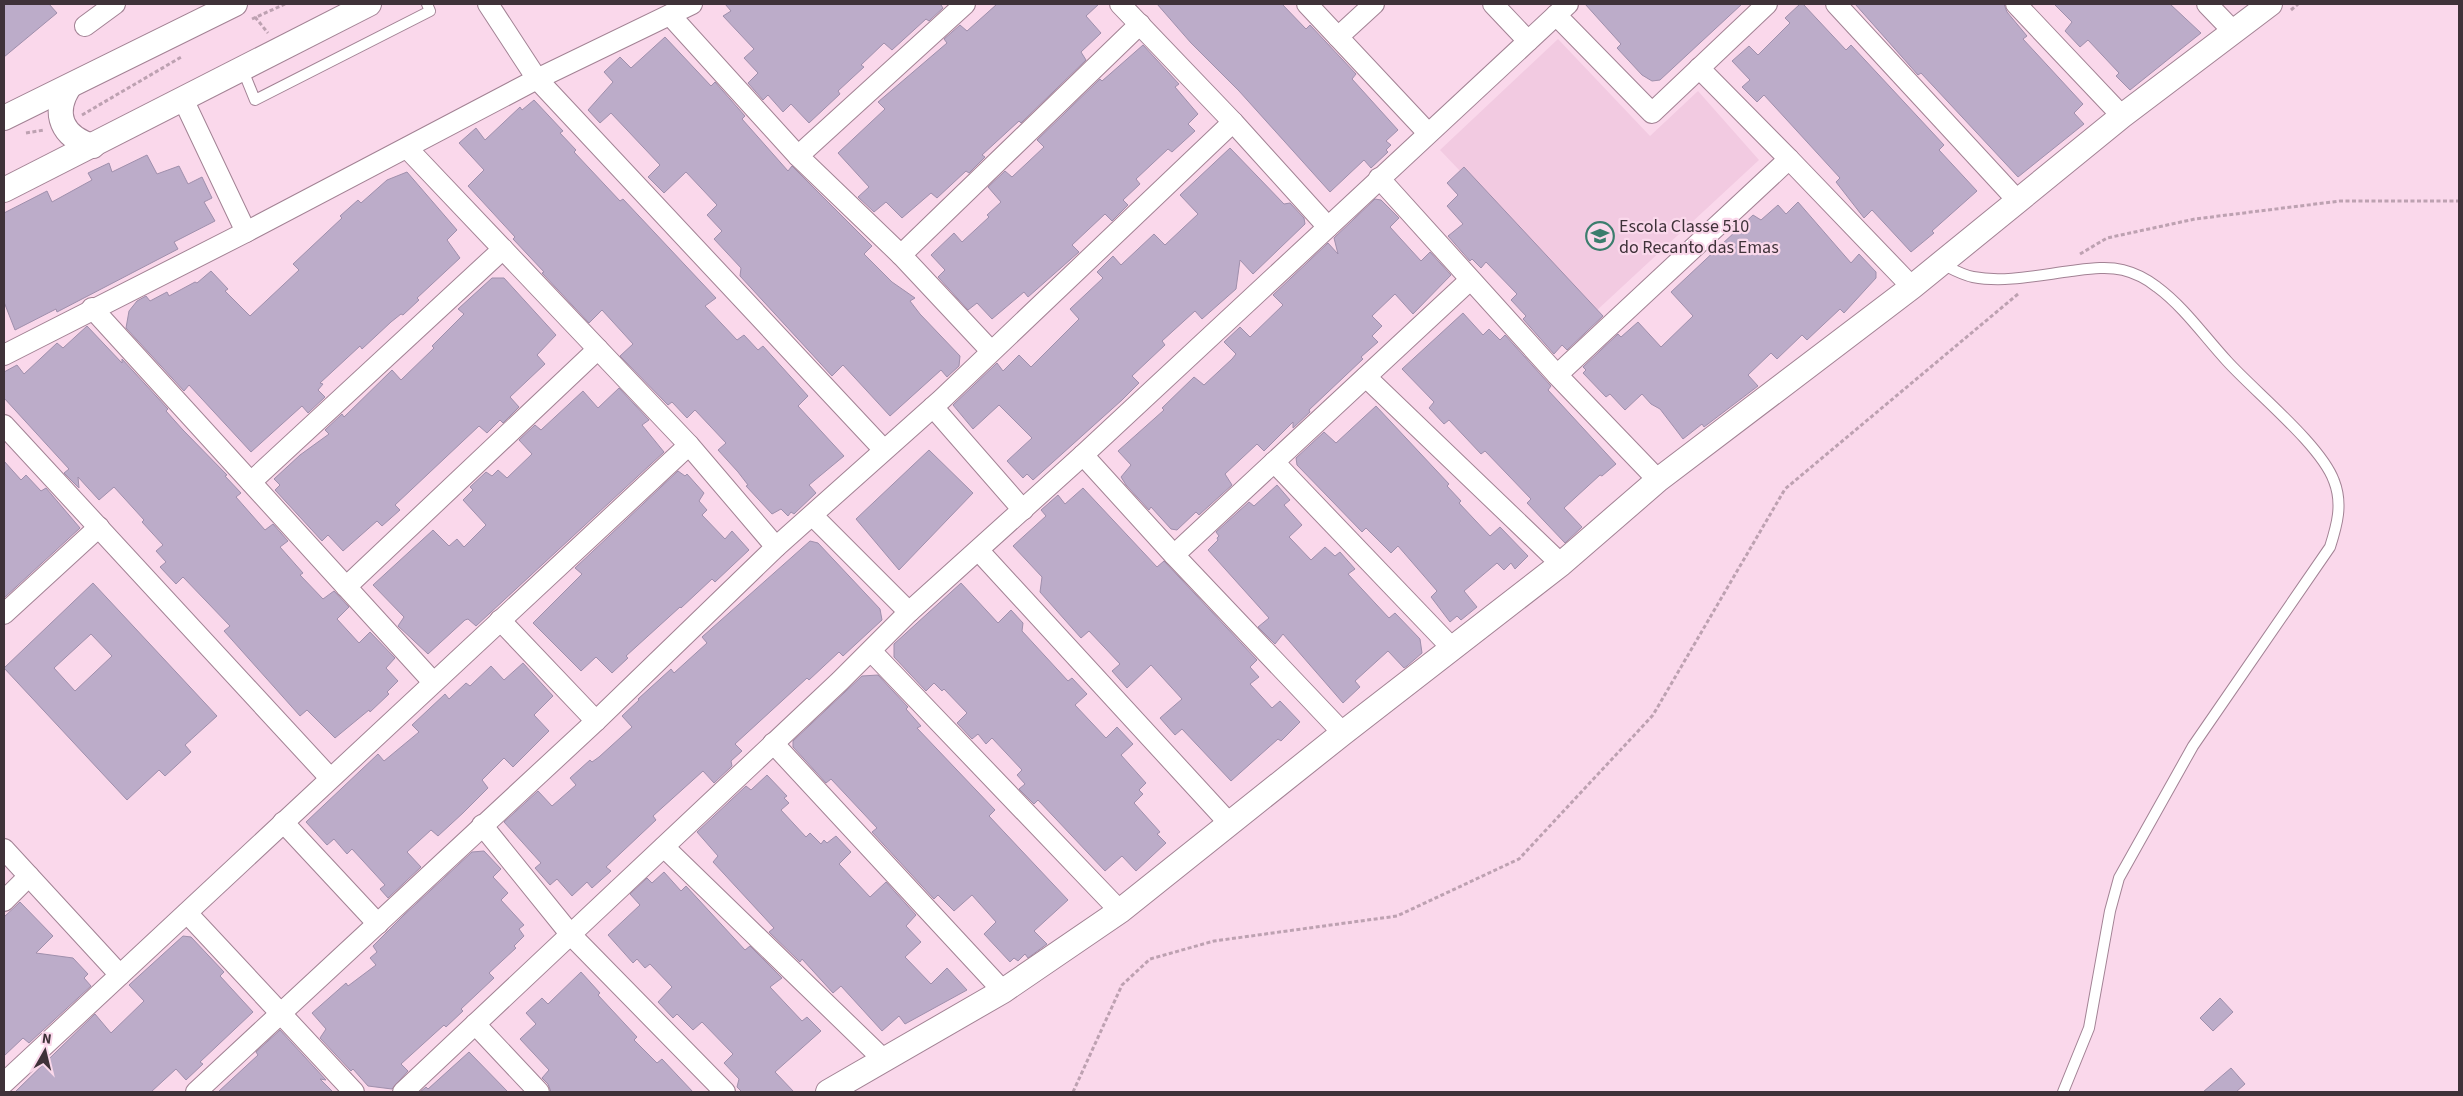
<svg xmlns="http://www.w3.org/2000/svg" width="2463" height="1096" viewBox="0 0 2463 1096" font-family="'Source Sans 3',sans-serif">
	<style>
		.built { fill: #f2cae1 }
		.building { fill: #bcacc9; stroke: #9f8fac; fill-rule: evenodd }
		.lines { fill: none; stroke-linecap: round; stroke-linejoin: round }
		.service-casing { stroke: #a28294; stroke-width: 12 }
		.minor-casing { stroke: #a28294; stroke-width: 22 }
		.tertiary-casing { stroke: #a28294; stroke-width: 26 }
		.path { stroke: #bda1b1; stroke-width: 3; stroke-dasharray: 4 2.5; stroke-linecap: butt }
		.service { stroke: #fff; stroke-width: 10 }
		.minor { stroke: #fff; stroke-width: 20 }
		.tertiary { stroke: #fff; stroke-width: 24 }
		.labels { text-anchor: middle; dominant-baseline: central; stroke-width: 4.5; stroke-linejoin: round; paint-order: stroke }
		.poi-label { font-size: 18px; fill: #3f3239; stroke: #fad8eb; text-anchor: start }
	</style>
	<rect width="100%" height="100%" fill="#fad8eb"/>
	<path class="built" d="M 1558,39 L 1650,136 L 1698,91 L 1759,160 L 1595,312 L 1440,150 Z"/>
	<g class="building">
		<path d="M 4,4 L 49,4 L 57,13 L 4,57 Z"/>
		<path d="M 725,4 L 943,4 L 941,5 L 943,8 L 929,21 L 926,19 L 892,50 L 884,43 L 861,65 L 864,67 L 838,91 L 840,94 L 809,123 L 791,104 L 783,112 L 768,95 L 763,100 L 748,83 L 758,73 L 744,58 L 754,49 L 723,16 L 731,11 Z"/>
		<path d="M 997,4 L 1099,4 L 1086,16 L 1101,33 L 1081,52 L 1086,60 L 1021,123 L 1019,121 L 982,155 L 985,157 L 969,173 L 966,171 L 937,198 L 931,193 L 902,218 L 886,202 L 874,212 L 858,197 L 869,187 L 838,153 L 885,109 L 878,102 L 947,43 L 944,39 L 960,25 L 967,31 Z"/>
		<path d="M 1157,4 L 1282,4 L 1306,29 L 1310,25 L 1341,58 L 1356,74 L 1352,79 L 1398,130 L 1386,141 L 1391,145 L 1386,150 L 1388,152 L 1371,168 L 1364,160 L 1330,192 L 1239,91 L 1191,43 Z"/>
		<path d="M 1585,4 L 1742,4 L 1660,80 L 1652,81 L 1642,75 L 1617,48 L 1621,44 Z"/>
		<path d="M 1800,4 L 1803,4 L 1846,50 L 1851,45 L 1944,145 L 1939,150 L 1977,191 L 1932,231 L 1934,233 L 1911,252 L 1872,210 L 1864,218 L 1836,182 L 1840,178 L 1764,95 L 1757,102 L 1742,87 L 1750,80 L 1732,61 L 1749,46 L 1758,55 L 1790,23 L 1785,18 Z"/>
		<path d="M 1855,4 L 2004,4 L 2007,12 L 2027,36 L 2023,39 L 2083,104 L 2074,113 L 2084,124 L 2018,177 L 1921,73 L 1918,75 Z"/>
		<path d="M 2054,4 L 2170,4 L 2201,33 L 2130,90 L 2116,76 L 2119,73 L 2088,40 L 2080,47 L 2065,31 L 2072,22 Z"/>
		<path d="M 665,37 L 711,86 L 715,82 L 745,116 L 742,119 L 788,171 L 792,166 L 872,246 L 864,254 L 892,282 L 915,298 L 910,301 L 920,314 L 960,356 L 959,366 L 947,377 L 941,370 L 890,416 L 843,365 L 832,376 L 740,276 L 741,268 L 714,239 L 722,231 L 707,215 L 717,205 L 686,172 L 664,193 L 648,177 L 660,165 L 611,113 L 600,123 L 588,110 L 613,82 L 604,72 L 620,57 L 631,68 Z"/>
		<path d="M 1143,45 L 1179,84 L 1175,87 L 1198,114 L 1188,124 L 1195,131 L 1172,152 L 1168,149 L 1136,179 L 1140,184 L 1123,200 L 1128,205 L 1112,221 L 1105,214 L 1072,245 L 1079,252 L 1028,297 L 1024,292 L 992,319 L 977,303 L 968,310 L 938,277 L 945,270 L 931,255 L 954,233 L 962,242 L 989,217 L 987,215 L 1001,202 L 988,187 L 1005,171 L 1012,177 L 1027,163 L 1044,147 L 1037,140 L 1100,79 L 1102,81 Z"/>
		<path d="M 534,100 L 563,131 L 560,133 L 576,150 L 574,152 L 620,201 L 623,199 L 716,298 L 705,306 L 737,340 L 744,335 L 758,350 L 763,346 L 808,396 L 798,406 L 844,456 L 809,485 L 816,493 L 794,514 L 791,512 L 788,516 L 781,509 L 772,514 L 746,486 L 748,485 L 738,472 L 718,450 L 726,443 L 695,410 L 687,418 L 672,402 L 668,405 L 620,356 L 633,344 L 602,310 L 589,323 L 542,273 L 544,272 L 513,239 L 515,237 L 468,186 L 484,170 L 459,143 L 476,128 L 485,140 L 520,107 L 522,110 Z"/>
		<path d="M 1230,148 L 1284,204 L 1290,203 L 1304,218 L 1305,224 L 1253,274 L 1240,260 L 1236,289 L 1202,319 L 1195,311 L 1162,341 L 1165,345 L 1132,376 L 1139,383 L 1122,400 L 1033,480 L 1027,474 L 1023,478 L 1007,461 L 1032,438 L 999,405 L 973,429 L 953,405 L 997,363 L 1003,371 L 1019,355 L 1031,367 L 1079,319 L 1070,309 L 1103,278 L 1097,272 L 1113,256 L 1121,265 L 1154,234 L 1165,245 L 1198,214 L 1180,195 Z"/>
		<path d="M 147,155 L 157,174 L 179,166 L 188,184 L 202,177 L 212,198 L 204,202 L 215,221 L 174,242 L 178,249 L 57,312 L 56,309 L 15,330 L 4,302 L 4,213 L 47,191 L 52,202 L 92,180 L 88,173 L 109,163 L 112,172 Z"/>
		<path d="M 1464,167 L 1603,316 L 1567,350 L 1562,345 L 1554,354 L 1523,319 L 1526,316 L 1511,300 L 1517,294 L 1486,262 L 1481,268 L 1472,259 L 1470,261 L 1448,236 L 1463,224 L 1447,206 L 1458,195 L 1447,183 Z"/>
		<path d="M 407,172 L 457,230 L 447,240 L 460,258 L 417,298 L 419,300 L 403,315 L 401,314 L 391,322 L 362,349 L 360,346 L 320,383 L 323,384 L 318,390 L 325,397 L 308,413 L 302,406 L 251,452 L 189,385 L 184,391 L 126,328 L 129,311 L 137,301 L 146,296 L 150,301 L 167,292 L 169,296 L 195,282 L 197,283 L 211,271 L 228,289 L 225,291 L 250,316 L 299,270 L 293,264 L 342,218 L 340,216 L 358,200 L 361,203 L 387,180 Z"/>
		<path d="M 1375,199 L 1381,200 L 1399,218 L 1390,227 L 1421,261 L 1430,252 L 1451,275 L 1413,314 L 1395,294 L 1372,316 L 1382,326 L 1372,336 L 1378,342 L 1361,357 L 1363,359 L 1309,410 L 1310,412 L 1293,428 L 1293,422 L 1264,451 L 1257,444 L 1225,474 L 1232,485 L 1199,515 L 1196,512 L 1177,530 L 1171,529 L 1151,507 L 1149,510 L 1126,485 L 1121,477 L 1131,465 L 1118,451 L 1164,410 L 1162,408 L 1194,377 L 1204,385 L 1232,359 L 1236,354 L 1224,342 L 1240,327 L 1250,337 L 1283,305 L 1273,295 L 1328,243 L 1338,254 L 1334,238 Z"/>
		<path d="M 1798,202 L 1851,263 L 1859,254 L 1876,272 L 1876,278 L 1844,313 L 1840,309 L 1807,340 L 1802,335 L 1777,359 L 1771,353 L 1748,375 L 1758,386 L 1704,427 L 1702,424 L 1683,439 L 1660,409 L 1651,404 L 1642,394 L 1625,410 L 1610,394 L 1606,397 L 1583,373 L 1586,370 L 1583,367 L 1618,334 L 1621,337 L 1638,322 L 1661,347 L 1693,316 L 1671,292 L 1753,215 L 1761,220 L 1778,205 L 1786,214 Z"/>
		<path d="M 492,278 L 504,278 L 556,335 L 537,355 L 545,364 L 510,397 L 519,407 L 503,423 L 500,420 L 487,433 L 479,426 L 395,505 L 400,510 L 382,526 L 377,521 L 343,551 L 328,535 L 322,541 L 275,490 L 280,485 L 274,479 L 300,455 L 329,434 L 325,430 L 342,414 L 344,417 L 392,370 L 401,380 L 434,348 L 432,346 L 464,314 L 458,309 Z"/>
		<path d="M 1463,313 L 1483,335 L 1489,329 L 1500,340 L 1505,335 L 1551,386 L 1548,390 L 1616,464 L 1602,476 L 1600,475 L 1564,508 L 1582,527 L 1565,543 L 1527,503 L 1531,499 L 1485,451 L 1481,454 L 1449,420 L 1444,424 L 1429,408 L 1434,402 L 1402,369 Z"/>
		<path d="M 87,326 L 122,363 L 122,359 L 168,409 L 166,411 L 183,430 L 227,475 L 225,476 L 241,493 L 236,497 L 265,530 L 273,524 L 288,541 L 280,547 L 303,573 L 300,575 L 323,599 L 334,591 L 349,607 L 337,619 L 359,643 L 370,632 L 395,658 L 386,668 L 398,681 L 387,692 L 389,694 L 370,712 L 369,710 L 335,738 L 307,710 L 300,716 L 224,631 L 230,626 L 183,577 L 176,584 L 160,567 L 166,562 L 156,551 L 163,545 L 142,522 L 144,520 L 114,487 L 99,500 L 78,477 L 79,488 L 64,473 L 69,469 L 4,398 L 4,372 L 17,365 L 24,374 L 57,343 L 63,348 Z"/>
		<path d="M 619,388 L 649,420 L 642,425 L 664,452 L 476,626 L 468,619 L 465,620 L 428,654 L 398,626 L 404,617 L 373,585 L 433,530 L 449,546 L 457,539 L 464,547 L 486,525 L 463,500 L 473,490 L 470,487 L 486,472 L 492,476 L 498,470 L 507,478 L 532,454 L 519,440 L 535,425 L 541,430 L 583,391 L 598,408 Z"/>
		<path d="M 1376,406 L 1449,484 L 1447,486 L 1461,501 L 1459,503 L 1490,536 L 1500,527 L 1528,556 L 1515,569 L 1511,563 L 1504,570 L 1497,563 L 1464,591 L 1477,607 L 1461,620 L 1457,616 L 1450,622 L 1431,597 L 1437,591 L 1398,546 L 1391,553 L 1366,528 L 1362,532 L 1297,465 L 1296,458 L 1324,432 L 1336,443 Z"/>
		<path d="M 929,450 L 973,493 L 899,570 L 856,519 Z"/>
		<path d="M 4,461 L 21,480 L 26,475 L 41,491 L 46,488 L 80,528 L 4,598 Z"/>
		<path d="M 678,471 L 685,476 L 687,474 L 704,493 L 699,501 L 707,510 L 702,515 L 725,539 L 732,531 L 749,550 L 715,582 L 712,579 L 681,608 L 680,607 L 626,656 L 628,658 L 612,673 L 596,657 L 581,671 L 533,623 L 582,574 L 575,568 Z"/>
		<path d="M 1277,485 L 1290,500 L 1284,505 L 1302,525 L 1289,537 L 1291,539 L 1311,560 L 1325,547 L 1335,556 L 1340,552 L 1355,569 L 1348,574 L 1389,618 L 1395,613 L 1420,639 L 1422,653 L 1407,666 L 1404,668 L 1388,651 L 1355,681 L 1360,687 L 1343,703 L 1283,634 L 1275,644 L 1258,627 L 1269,618 L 1208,550 L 1218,540 L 1217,538 L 1219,536 L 1216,532 L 1249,502 L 1254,506 Z"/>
		<path d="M 1083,488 L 1157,567 L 1164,561 L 1257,660 L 1250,667 L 1259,677 L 1250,684 L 1272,708 L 1280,701 L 1300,722 L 1281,741 L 1278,739 L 1231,781 L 1182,729 L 1175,735 L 1160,718 L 1182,699 L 1151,665 L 1127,688 L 1112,671 L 1120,664 L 1089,631 L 1081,638 L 1040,592 L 1042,577 L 1013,546 L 1046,516 L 1041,510 L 1058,495 L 1065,504 Z"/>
		<path d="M 810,541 L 818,543 L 880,609 L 882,620 L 843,656 L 839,652 L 809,680 L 807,678 L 735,744 L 742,751 L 731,761 L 732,766 L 714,783 L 703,771 L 653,816 L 656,820 L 606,867 L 611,871 L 592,888 L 587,882 L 572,896 L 557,879 L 550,885 L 535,868 L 541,863 L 504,822 L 538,791 L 552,806 L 576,785 L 570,778 L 590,760 L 592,762 L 599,757 L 632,727 L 622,716 L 639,700 L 638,699 L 671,669 L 674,673 L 707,643 L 702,637 Z"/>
		<path d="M 93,583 L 217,716 L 185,745 L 191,752 L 177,765 L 165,776 L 159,770 L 127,800 L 4,668 ZM 91,634 L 112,656 L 75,691 L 54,668 Z"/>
		<path d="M 961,583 L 998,623 L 1011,610 L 1023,623 L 1022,631 L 1068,681 L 1072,678 L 1087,694 L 1075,705 L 1106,738 L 1117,727 L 1133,744 L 1121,755 L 1146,783 L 1139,790 L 1143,794 L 1134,803 L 1160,832 L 1157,834 L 1166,843 L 1136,871 L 1122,856 L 1105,871 L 1038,800 L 1034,804 L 1019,789 L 1025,784 L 1017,775 L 1022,770 L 992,738 L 986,744 L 978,734 L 972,739 L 957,723 L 967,713 L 944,689 L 942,691 L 934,683 L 926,691 L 894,657 L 894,644 Z"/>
		<path d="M 523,663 L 553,696 L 534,715 L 549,731 L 513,767 L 504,758 L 482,780 L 488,788 L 463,813 L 438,836 L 431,830 L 407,852 L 421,867 L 388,898 L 380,889 L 385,885 L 352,849 L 347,854 L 334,839 L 327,845 L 306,822 L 378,754 L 384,761 L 419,732 L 412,725 L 445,694 L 449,699 L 466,683 L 470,686 L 491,666 L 504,680 Z"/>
		<path d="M 878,675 L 908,707 L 906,709 L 921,726 L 917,728 L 995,810 L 989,816 L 1068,900 L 1034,931 L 1047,944 L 1028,958 L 1025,954 L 1018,961 L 1014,958 L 1010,962 L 984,934 L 996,922 L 972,895 L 954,911 L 938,895 L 934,899 L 872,832 L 877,828 L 831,779 L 826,783 L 793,747 L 793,741 L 862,676 Z"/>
		<path d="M 767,775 L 787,796 L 784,798 L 789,803 L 781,810 L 806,837 L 810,833 L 821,844 L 824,840 L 827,843 L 836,836 L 851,852 L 839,864 L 870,897 L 886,882 L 916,915 L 906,926 L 921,942 L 905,957 L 931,984 L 947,968 L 967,990 L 905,1024 L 899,1016 L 882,1031 L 841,986 L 833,993 L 802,959 L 800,962 L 769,932 L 774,928 L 713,862 L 718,856 L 697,832 L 746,786 L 751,790 Z"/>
		<path d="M 484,851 L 501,869 L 493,877 L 508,893 L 501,900 L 524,925 L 519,929 L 524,936 L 514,946 L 516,948 L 489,973 L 494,978 L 461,1009 L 463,1011 L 446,1027 L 444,1025 L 401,1064 L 408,1071 L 392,1089 L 368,1086 L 353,1069 L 351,1071 L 320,1038 L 326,1029 L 312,1013 L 346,983 L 348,986 L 376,965 L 370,958 L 377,952 L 373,946 L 404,915 L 472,852 Z"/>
		<path d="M 664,872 L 681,891 L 686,886 L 745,950 L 750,946 L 782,978 L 770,987 L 802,1021 L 807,1017 L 821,1031 L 775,1072 L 794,1092 L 742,1092 L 737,1087 L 739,1079 L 724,1063 L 733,1054 L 702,1022 L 693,1030 L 677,1014 L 673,1018 L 658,1002 L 672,987 L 650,964 L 645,968 L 637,959 L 633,963 L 608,935 L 640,905 L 630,894 L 647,878 L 652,883 Z"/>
		<path d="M 20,902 L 53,936 L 36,953 L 73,958 L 88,974 L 84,978 L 91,986 L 29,1043 L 23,1038 L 4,1056 L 4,917 Z"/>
		<path d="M 183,936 L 191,937 L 224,972 L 220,976 L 253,1012 L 200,1062 L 203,1064 L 186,1080 L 176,1069 L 151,1092 L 15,1092 L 95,1014 L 111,1033 L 144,1001 L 129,985 Z"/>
		<path d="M 581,972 L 600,993 L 598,995 L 637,1037 L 634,1040 L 657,1063 L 662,1059 L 693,1092 L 551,1092 L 548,1084 L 542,1078 L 549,1070 L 520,1039 L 536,1024 L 526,1013 L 542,998 L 548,1004 Z"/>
		<path d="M 2220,998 L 2233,1012 L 2213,1031 L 2200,1018 Z"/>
		<path d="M 280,1030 L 326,1080 L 320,1079 L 333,1092 L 218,1092 L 258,1055 L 256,1052 Z"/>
		<path d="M 469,1052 L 508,1092 L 420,1092 L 426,1087 L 428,1089 Z"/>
		<path d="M 2231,1068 L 2245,1084 L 2236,1092 L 2203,1092 Z"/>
	</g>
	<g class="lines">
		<defs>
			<g id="service">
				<path d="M 242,68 L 255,100 L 430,11 L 427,4"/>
				<path d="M 1942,264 C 1952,269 1962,275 1973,277 C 2004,283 2040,275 2071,271 C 2088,269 2106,266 2123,270 C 2135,273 2147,279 2157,287 C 2184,307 2204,336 2227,361 C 2255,392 2321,445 2334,481 C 2343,504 2337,525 2330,547 L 2193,746 L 2119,878 L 2110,911 L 2089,1028 L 2063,1092"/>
			</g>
			<g id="minor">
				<path d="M 488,4 L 537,79 L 884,450"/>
				<path d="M 1120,4 L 1233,122 L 1328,227"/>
				<path d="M 1307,4 L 1428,133"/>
				<path d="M 1493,4 L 1528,41"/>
				<path d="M 1836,4 L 2018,201"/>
				<path d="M 2016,4 L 2122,116"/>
				<path d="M 2207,4 L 2234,32"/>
				<path d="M 670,15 L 798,156 L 901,255 L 991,351"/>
				<path d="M 1556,15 L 1652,113 L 1767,4"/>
				<path d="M 85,26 L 115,4"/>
				<path d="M 1338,37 L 1374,4"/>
				<path d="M 183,99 L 246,232"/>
				<path d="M 407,148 L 689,445 L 776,547"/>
				<path d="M 798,156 L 965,4"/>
				<path d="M 1789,159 L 1912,287"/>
				<path d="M 1379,178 L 1557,375 L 1658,480"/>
				<path d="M 901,255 L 1140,24"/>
				<path d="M 92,308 L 433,682"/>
				<path d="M 4,355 L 246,232 L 537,79 L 692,4"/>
				<path d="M 1557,375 L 1789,159 L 1699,68"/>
				<path d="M 1366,377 L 1561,564"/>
				<path d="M 933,407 L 1023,510"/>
				<path d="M 4,425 L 330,778"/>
				<path d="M 1083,455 L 1174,555 L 1343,733"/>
				<path d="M 1274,462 L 1452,648"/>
				<path d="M 251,482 L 503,249"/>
				<path d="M 813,516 L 909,612"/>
				<path d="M 979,551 L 1229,823"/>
				<path d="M 1174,555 L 1470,280"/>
				<path d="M 346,587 L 598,349"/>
				<path d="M 4,614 L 99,527"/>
				<path d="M 500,620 L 596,721"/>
				<path d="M 871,651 L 1120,911"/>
				<path d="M 773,743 L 1003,991"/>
				<path d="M 283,822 L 378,924"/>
				<path d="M 482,825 L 571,935 L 725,1092"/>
				<path d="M 664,847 L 883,1059"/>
				<path d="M 4,849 L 120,975"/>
				<path d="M 4,901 L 29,876"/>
				<path d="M 187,913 L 354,1092"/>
				<path d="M 475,1024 L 539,1092"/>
				<path d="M 4,1083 L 689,445"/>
				<path d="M 196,1092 L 596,721 L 776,547 L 942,399 L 1233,122"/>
				<path d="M 403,1092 L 840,681 L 909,612 L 1083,455 L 1568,4"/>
			</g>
			<g id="tertiary">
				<path d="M 69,87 C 52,114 62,137 93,146"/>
				<path d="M 4,118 L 235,4"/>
				<path d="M 4,190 L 369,4"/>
				<path d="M 828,1092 L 1003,991 L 1120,911 L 1343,733 L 1561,564 L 1658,480 L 1912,287 L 2122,116 L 2270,4"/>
			</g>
		</defs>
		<use href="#service" class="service-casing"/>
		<use href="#minor" class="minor-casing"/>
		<use href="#tertiary" class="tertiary-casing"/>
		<g class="path">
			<path d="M 2291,10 L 2298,4"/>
			<path d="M 255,17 L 268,33"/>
			<path d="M 252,19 L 285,4"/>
			<path d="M 82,115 L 183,56"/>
			<path d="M 26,133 L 44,130"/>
			<path d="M 2080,254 L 2107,238 L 2195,219 L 2340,201 L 2459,201"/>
			<path d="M 1073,1092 L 1122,985 L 1150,959 L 1214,941 L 1397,916 L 1519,859 L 1653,715 L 1785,489 L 2018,294"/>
		</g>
		<use href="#service" class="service"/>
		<use href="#minor" class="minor"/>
		<use href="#tertiary" class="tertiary"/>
	</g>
	<defs>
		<symbol id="school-ring" viewBox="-11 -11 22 22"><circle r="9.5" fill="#fad8eb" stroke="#3b7d6d" stroke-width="1.5"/><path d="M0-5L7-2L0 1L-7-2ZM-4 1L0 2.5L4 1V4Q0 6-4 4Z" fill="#3b7d6d"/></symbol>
	</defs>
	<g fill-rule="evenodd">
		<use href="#school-ring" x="1584" y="220" width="32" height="32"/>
	</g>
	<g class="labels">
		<g class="poi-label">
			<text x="1619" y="226">Escola Classe 510<tspan x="1619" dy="21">do Recanto das Emas</tspan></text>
		</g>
	</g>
	<rect width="2463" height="1096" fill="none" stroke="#3f3239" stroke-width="10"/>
	<g transform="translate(45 1051) rotate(8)" stroke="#fad8eb" stroke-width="4" paint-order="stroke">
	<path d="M0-4L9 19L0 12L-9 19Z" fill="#3f3239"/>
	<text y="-8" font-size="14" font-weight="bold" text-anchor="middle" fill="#3f3239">N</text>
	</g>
</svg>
